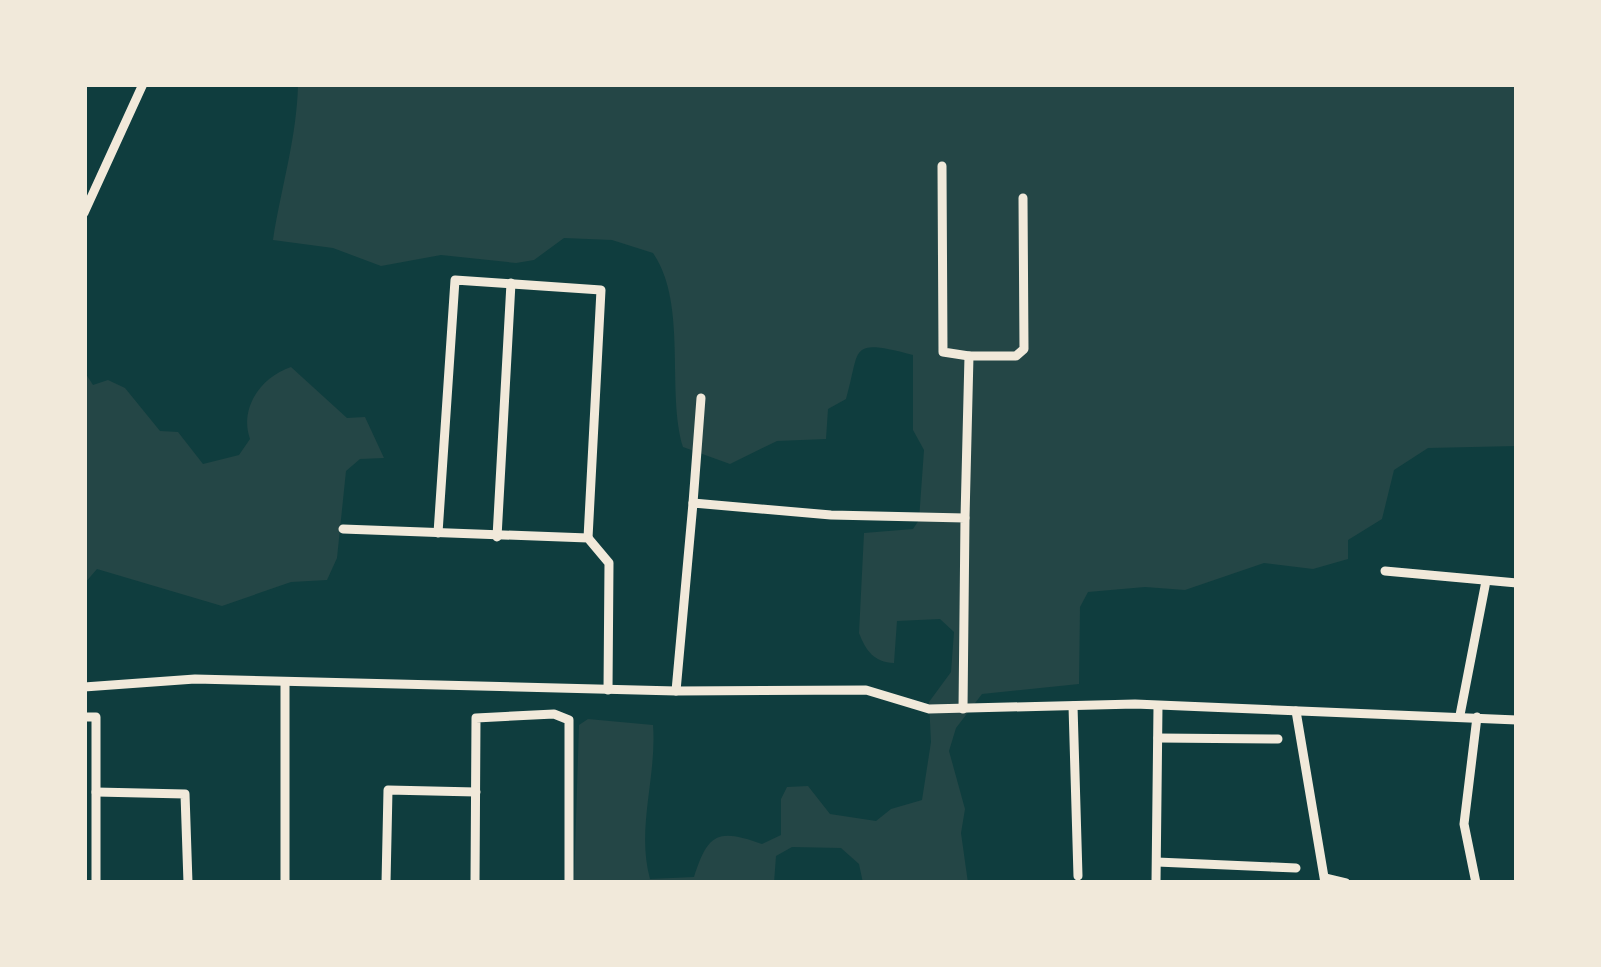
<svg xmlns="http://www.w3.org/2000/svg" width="1601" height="967" viewBox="0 0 1601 967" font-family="Signika,sans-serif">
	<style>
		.green { fill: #244646 }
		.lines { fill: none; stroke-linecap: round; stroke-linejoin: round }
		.minor { stroke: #f1e9da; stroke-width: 9 }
	</style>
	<rect width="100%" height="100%" fill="#0f3d3e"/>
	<g class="green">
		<path d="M 298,84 L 1517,84 L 1517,446 L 1428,448 L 1394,470 L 1382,519 L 1348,540 L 1348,559 L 1313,569 L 1264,563 L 1185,590 L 1145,587 L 1088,592 L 1080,607 L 1079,684 L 982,694 L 956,728 L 949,751 L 965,809 L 961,833 L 968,883 L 863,883 L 859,864 L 841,848 L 792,847 L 776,856 L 774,883 L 574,883 L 579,725 L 588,719 L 653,725 C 657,777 636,828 650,879 L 694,877 C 708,833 718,828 762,844 L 781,835 L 781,799 L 787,787 L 808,786 L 830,814 L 876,821 L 891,809 L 922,800 L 931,742 L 929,702 L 951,672 L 954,632 L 940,619 L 897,621 L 894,663 C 874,662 866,651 859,633 L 864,533 L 913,529 L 919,520 L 924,450 L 913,430 L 913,355 C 847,338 861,348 846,399 L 828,409 L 826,439 L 777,441 L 730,464 L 683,447 C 666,391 688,304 653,253 L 612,240 L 564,238 L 534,260 L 516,263 L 441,255 L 381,266 L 333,248 L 273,240 C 281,188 297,137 298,84 Z"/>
		<path d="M 291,367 L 347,418 L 365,417 L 384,458 L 360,459 L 346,471 L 337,558 L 327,580 L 291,582 L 222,606 L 97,569 L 84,584 L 84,371 L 93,385 L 108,380 L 125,388 L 160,431 L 178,432 L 203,464 L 239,455 L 250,439 C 239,408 261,377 291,367 Z"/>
	</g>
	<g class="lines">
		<g class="minor">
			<path d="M 942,166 L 943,352 L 969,356"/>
			<path d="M 84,213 L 143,84"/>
			<path d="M 693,503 L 701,398"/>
			<path d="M 965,518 L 969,356 L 1016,356 L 1024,349 L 1023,198"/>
			<path d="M 343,529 L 588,538 L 609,563 L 608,690"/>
			<path d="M 438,533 L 455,280 L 601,290 L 588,538"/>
			<path d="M 497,537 L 511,283"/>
			<path d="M 1385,571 L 1517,583"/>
			<path d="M 84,687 L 195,679 L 676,691 L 866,690 L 929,709 L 1135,704 L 1517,720"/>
			<path d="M 676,691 L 693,503 L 831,515 L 965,518 L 963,709"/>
			<path d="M 1073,706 L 1078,876"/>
			<path d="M 1296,711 L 1325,883"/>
			<path d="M 1460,715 L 1486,581"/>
			<path d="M 84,717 L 96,717 L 96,883"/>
			<path d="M 1158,738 L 1278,739"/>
			<path d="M 96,792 L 185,794 L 188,883"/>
			<path d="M 1157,862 L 1296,868"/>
			<path d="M 1325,878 L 1346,883"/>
			<path d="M 285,883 L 285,683"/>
			<path d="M 386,883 L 388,790 L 476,792"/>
			<path d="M 475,883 L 476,718 L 554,714 L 569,720 L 569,883"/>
			<path d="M 1156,883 L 1158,706"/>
			<path d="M 1476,883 L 1464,824 L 1477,717"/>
		</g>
	</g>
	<rect width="1601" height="967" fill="none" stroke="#f1e9da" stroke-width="174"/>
</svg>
